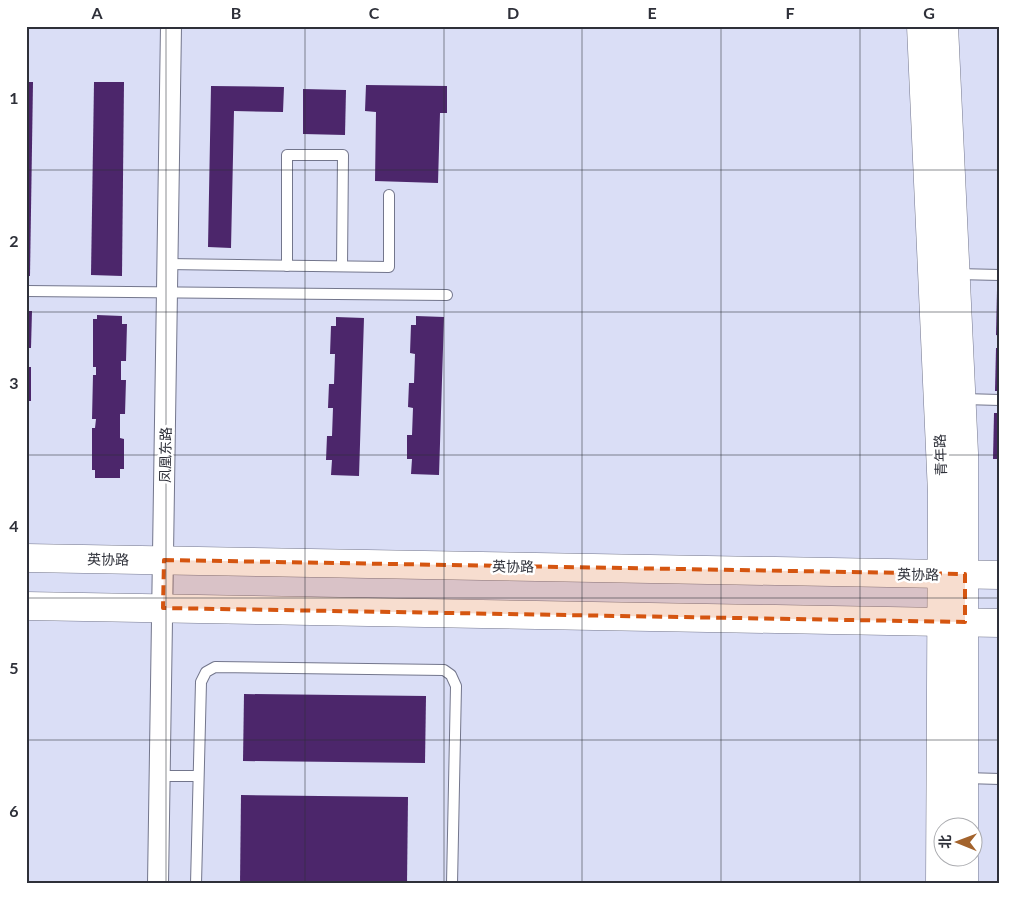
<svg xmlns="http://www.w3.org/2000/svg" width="1026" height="910" viewBox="0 0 1026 910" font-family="Lato,'Noto Sans SC',sans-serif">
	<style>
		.building { fill: #4c266b }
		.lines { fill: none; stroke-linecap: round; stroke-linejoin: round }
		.lane-casing { stroke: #73768c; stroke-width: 12 }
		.street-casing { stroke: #73768c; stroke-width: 22 }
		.secondary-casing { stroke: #73768c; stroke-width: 29 }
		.lane { stroke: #fff; stroke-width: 10 }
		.street { stroke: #fff; stroke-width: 20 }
		.secondary { stroke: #fff; stroke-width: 28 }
		.marked { fill: #d55510; fill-opacity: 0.2; stroke: #d55510; stroke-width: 4; stroke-dasharray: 10 6; stroke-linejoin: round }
		.grid { fill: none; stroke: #2e3039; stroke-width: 1; stroke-opacity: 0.55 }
		.labels { text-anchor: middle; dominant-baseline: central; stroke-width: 5; stroke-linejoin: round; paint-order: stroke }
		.street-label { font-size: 14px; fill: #2e3039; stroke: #fff }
		.neatline { fill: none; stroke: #2e3039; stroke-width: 2 }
		.grid-label { font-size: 16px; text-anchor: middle; font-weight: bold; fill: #2e3039 }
	</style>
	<rect width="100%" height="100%" fill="#dadef6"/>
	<g class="building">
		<path d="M 26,82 L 33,82 L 30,276 L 26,276 Z"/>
		<path d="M 94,82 L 124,82 L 122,276 L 91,275 Z"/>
		<path d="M 366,85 L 447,86 L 447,113 L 440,113 L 438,183 L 375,181 L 376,112 L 365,111 Z"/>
		<path d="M 211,86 L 284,87 L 283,112 L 234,111 L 231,248 L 208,247 Z"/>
		<path d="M 303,89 L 346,90 L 345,135 L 303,134 Z"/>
		<rect x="998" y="244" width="2" height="22"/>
		<path d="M 997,290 L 1000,290 L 1000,336 L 996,335 Z"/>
		<path d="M 26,311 L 32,311 L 31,348 L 26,348 Z"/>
		<path d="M 97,315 L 122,316 L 122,324 L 127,324 L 126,361 L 121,361 L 121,380 L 126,380 L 125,414 L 120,414 L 120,438 L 124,439 L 124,469 L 120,469 L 120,478 L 95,478 L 95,470 L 92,470 L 92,428 L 95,428 L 96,419 L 92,419 L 93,375 L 96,375 L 96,367 L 93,367 L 93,319 L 97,319 Z"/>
		<path d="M 416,316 L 444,317 L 439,475 L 411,474 L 412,459 L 407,459 L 407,435 L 412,435 L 413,408 L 408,407 L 409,383 L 414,383 L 415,354 L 410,353 L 411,325 L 416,325 Z"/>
		<path d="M 336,317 L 364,318 L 359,476 L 331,475 L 332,460 L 326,460 L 327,436 L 332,436 L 333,408 L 328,408 L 329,384 L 334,384 L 335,354 L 330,354 L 331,326 L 336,326 Z"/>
		<path d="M 996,348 L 1000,348 L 1000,391 L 995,391 Z"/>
		<rect x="26" y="367" width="5" height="34"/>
		<path d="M 994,413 L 1000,413 L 1000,459 L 993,459 Z"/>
		<rect x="26" y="426" width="3" height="30"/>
		<path d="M 244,694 L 426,696 L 425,763 L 243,761 Z"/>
		<path d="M 241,795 L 408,797 L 407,884 L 240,884 Z"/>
	</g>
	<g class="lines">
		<defs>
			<g id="lane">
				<path d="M 167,264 L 389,267 L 389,195"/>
				<path d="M 287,266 L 287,155 L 343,155 L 342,266"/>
				<path d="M 956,274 L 1000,275"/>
				<path d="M 26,291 L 447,295"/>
				<path d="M 963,399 L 1000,400"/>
				<path d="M 160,776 L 198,776"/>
				<path d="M 965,778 L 1000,779"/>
				<path d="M 196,884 L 201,682 L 206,672 L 215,667 L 444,670 L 451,675 L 456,686 L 452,884"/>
			</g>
			<path id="street" d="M 158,884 L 171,26"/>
			<g id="secondary">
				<path d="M 921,26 L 942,493 L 940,884"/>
				<path d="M 944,26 L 964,453 L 964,828"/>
				<path d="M 26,558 L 1000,575"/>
				<path d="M 26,606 L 1000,623"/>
				<path d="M 964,884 L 964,858"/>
			</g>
		</defs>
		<use href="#lane" class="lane-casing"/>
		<use href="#street" class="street-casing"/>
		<use href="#secondary" class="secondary-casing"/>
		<use href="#lane" class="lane"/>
		<use href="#street" class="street"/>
		<use href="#secondary" class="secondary"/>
	</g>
	<path class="marked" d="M 164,560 L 965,574 L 965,622 L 163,608 Z"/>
	<path class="grid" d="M 166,26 L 166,884M 305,26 L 305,884M 444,26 L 444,884M 582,26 L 582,884M 721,26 L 721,884M 860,26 L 860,884M 26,170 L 1000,170M 26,312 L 1000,312M 26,455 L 1000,455M 26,598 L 1000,598M 26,740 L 1000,740"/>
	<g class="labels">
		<g class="street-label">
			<text transform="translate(165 455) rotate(-89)">凤凰东路</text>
			<text transform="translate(940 455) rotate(-92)">青年路</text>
			<text transform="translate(108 559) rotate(1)">英协路</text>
			<text transform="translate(513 566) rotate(1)">英协路</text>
			<text transform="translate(918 574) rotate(1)">英协路</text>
		</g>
	</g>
	<rect width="1026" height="910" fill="none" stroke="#ffffff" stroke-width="55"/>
	<g transform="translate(958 842) rotate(271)"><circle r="24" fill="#ffffff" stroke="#abacb0"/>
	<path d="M0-4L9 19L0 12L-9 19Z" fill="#a3632c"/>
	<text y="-8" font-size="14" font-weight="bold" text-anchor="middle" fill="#2e3039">北</text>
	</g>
	<rect x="28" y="28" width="970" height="854" class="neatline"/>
	<g class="grid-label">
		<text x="97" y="19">A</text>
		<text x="236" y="19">B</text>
		<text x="374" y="19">C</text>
		<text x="513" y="19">D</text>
		<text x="652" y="19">E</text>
		<text x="790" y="19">F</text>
		<text x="929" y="19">G</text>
		<text x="14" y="104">1</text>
		<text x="14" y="247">2</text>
		<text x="14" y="389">3</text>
		<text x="14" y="532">4</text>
		<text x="14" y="674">5</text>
		<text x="14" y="817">6</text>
	</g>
</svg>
